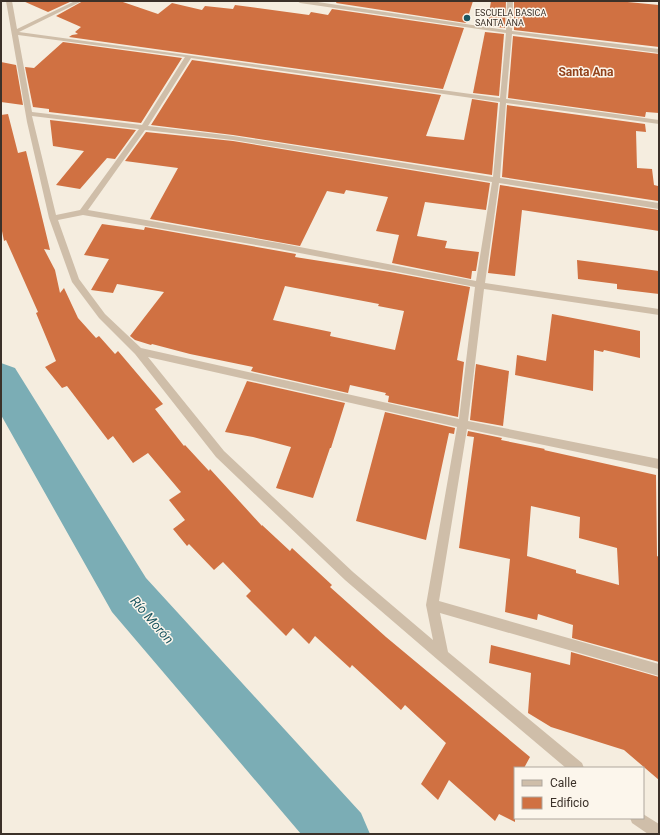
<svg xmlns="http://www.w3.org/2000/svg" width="660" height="835" viewBox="0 0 660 835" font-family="Roboto,sans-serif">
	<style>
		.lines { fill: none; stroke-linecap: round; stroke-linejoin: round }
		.river { fill: #7badb5; fill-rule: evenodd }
		.building { fill: #d07142; fill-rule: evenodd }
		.minor { fill: #cfbea9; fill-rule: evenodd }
		.poi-dot { fill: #1b5661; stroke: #fcf6ec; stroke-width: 1.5 }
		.labels { text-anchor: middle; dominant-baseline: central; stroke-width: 3; stroke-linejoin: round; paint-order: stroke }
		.far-poi-label { font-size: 9px; fill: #3b3129; stroke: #fcf6ec; text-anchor: start }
		.far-district-label { font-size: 12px; font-weight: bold; fill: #92421b; stroke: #fcf6ec }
		.near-water-label { font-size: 13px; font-style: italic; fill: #1b5661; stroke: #fcf6ec }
	</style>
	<rect width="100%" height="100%" fill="#f5eddf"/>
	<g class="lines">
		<path class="river" d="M 1,363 L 15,368 L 146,578 L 361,813 L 370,834 L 301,834 L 112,612 L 1,415 Z"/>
	</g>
	<g class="building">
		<path d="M 23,1 L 72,1 L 48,12 Z"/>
		<path d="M 83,1 L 120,1 L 158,14 L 172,3 L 202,10 L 205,6 L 233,9 L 235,5 L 309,15 L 311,12 L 328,15 L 332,9 L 464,28 L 443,89 L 69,37 L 72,35 L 78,34 L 75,32 L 81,27 L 56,16 Z"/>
		<path d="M 337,1 L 473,1 L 466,23 L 336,3 Z"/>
		<path d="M 491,1 L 506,1 L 505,28 L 487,26 Z"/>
		<path d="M 514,1 L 617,1 L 659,5 L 659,47 L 514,30 Z"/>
		<path d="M 485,32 L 504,34 L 499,96 L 473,93 Z"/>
		<path d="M 513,36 L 659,54 L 659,113 L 646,112 L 645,117 L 508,98 Z"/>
		<path d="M 63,42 L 182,58 L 141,123 L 49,112 L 49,109 L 33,107 L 25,67 L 34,68 Z"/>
		<path d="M 192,60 L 441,95 L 426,136 L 464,140 L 472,99 L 498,103 L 492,175 L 233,135 L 151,125 Z"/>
		<path d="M 1,62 L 16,65 L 23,105 L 1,102 Z"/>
		<path d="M 507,105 L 645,124 L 646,132 L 636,131 L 637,168 L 652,169 L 654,185 L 658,186 L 658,201 L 502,177 Z"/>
		<path d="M 8,114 L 18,153 L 26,151 L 50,250 L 44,249 L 55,270 L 60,293 L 64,288 L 78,318 L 96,338 L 99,336 L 115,354 L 118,351 L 163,404 L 155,409 L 184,446 L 185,445 L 209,471 L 210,469 L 262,526 L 262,525 L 290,551 L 292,548 L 332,585 L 330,587 L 386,637 L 530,757 L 524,768 L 515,768 L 515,822 L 499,814 L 495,821 L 449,780 L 438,800 L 421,784 L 446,743 L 405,705 L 401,710 L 352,665 L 350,668 L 315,636 L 309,644 L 293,628 L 286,636 L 246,596 L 251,591 L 223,562 L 214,570 L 189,544 L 187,546 L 173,529 L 185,520 L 169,500 L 181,492 L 148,453 L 133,463 L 113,436 L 108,440 L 67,386 L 62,388 L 45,367 L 56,361 L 36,313 L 38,312 L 6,240 L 4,241 L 1,226 L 1,115 Z"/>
		<path d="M 50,120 L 136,130 L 115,159 L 107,158 L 80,189 L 56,185 L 84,151 L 53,146 Z"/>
		<path d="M 146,132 L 233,141 L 490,183 L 486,210 L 425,202 L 417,236 L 447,241 L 445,248 L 479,252 L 476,271 L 472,271 L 471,279 L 392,263 L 399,235 L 376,231 L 388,197 L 346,190 L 344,194 L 327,191 L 300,246 L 150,219 L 178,168 L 125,161 Z"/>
		<path d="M 500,185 L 658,210 L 659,231 L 522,210 L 515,276 L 488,273 Z"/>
		<path d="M 102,224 L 144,230 L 145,227 L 296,254 L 295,257 L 390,272 L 470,287 L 457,360 L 464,362 L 458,417 L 388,402 L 389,396 L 385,395 L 386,393 L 350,385 L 348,393 L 251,371 L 253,367 L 190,354 L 152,344 L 151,345 L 135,340 L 130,336 L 164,292 L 117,284 L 113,293 L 91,290 L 109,259 L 84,255 ZM 285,286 L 379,304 L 378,306 L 404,311 L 395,350 L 330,336 L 331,332 L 273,320 Z"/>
		<path d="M 577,260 L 659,271 L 659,294 L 617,289 L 617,284 L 578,279 Z"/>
		<path d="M 552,314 L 640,331 L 640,358 L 604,350 L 603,352 L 594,350 L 593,391 L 515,375 L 517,355 L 546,361 Z"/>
		<path d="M 476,364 L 509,371 L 503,426 L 470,420 Z"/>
		<path d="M 247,381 L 345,403 L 331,448 L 330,448 L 313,498 L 276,488 L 291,447 L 253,437 L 225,432 Z"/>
		<path d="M 385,412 L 455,428 L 454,434 L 449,433 L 426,540 L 356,521 Z"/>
		<path d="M 468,431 L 502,438 L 501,440 L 545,449 L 544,450 L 656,475 L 657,556 L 659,557 L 659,662 L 572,638 L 573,625 L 538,614 L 537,620 L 505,612 L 510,559 L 459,548 L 474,437 L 467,436 ZM 531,506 L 580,517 L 579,538 L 617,548 L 619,585 L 576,573 L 576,570 L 527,556 Z"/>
		<path d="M 491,645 L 570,665 L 571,652 L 659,677 L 659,780 L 624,750 L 551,727 L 528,713 L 531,673 L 489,663 Z"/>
	</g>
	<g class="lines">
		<g class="minor">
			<path d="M 6,1 L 12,1 L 17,29 L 75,1 L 82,1 L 19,32 L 500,98 L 506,33 L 300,3 L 297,1 L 311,1 L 506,30 L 507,1 L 513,1 L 512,31 L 659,49 L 659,53 L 512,34 L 506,99 L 659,120 L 659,124 L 506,103 L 500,178 L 659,203 L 659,209 L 499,183 L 485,283 L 659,309 L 659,315 L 484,289 L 468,421 L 659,459 L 659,469 L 467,429 L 439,601 L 659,664 L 659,676 L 440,613 L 448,652 L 582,763 L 584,768 L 566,768 L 438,660 L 345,580 L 216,457 L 135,354 L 99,318 L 72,282 L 49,218 L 27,122 ZM 18,35 L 185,57 L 142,125 L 32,112 ZM 191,58 L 500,102 L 493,177 L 233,136 L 148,126 ZM 32,116 L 139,129 L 80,210 L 56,215 ZM 145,130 L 233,140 L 492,182 L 476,281 L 279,243 L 88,210 ZM 83,215 L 279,249 L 475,287 L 459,419 L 141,348 L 105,314 L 79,279 L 58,220 ZM 148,357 L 457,427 L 426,605 L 433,640 L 353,572 L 224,451 Z"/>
			<path d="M 643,814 L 659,824 L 659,834 L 648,834 L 632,823 L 630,818 L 643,818 Z"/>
		</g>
	</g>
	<circle class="poi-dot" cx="467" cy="18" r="4"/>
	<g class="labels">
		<g class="far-poi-label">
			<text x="475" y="13">ESCUELA BASICA<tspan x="475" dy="10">SANTA ANA</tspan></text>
		</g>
		<g class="far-district-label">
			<text x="586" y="72">Santa Ana</text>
		</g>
		<g class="near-water-label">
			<text transform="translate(152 620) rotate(49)">Río Morón</text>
		</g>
	</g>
	<rect width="660" height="835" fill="none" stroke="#3b3129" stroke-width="4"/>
	<rect x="514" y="767" width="130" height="52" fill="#fcf6ec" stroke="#afa79e"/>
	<rect x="522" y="780" width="20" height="6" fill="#cfbea9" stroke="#afa79e"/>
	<text x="550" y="787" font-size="12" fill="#3b3129">Calle</text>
	<rect x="522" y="797" width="20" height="12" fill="#d07142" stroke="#afa79e"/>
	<text x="550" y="807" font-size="12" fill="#3b3129">Edificio</text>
</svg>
